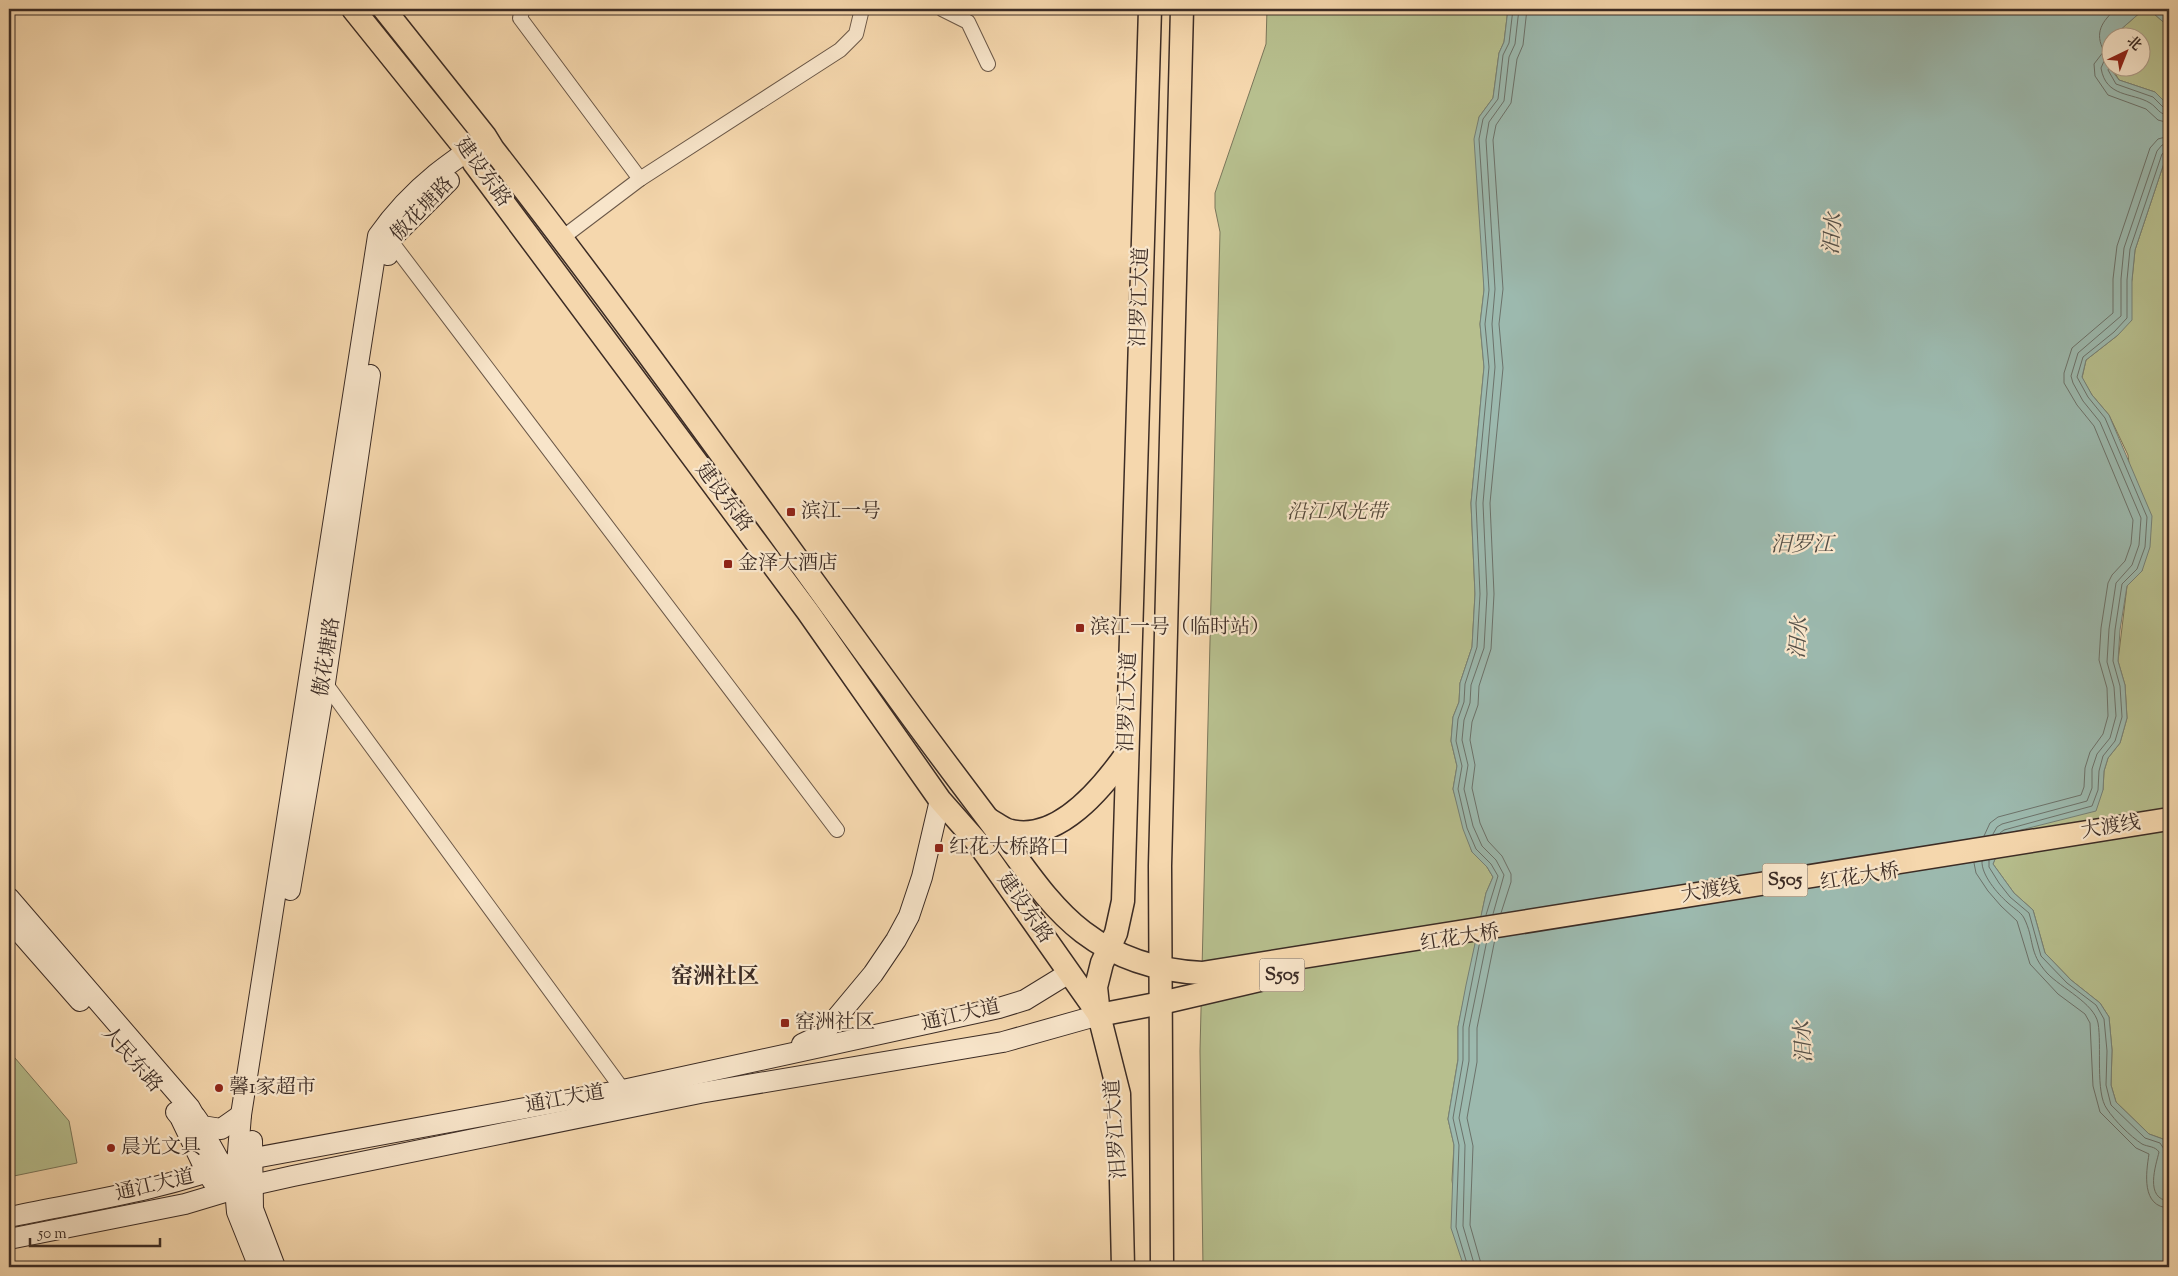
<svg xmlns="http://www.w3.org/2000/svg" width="2178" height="1276" viewBox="0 0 2178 1276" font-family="'Sorts Mill Goudy','Noto Serif SC',serif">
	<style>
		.green { fill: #b7bf8e; stroke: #7a765a }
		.water { fill: #9cb9ae; stroke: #768177 }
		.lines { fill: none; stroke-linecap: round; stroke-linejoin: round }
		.shore { stroke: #6c726a; stroke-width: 1 }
		.street-casing { stroke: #6a5747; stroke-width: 16 }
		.secondary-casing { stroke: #3c2c25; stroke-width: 22 }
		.primary-casing { stroke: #3c2c25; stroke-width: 25 }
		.street { stroke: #f8e5ca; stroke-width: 14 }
		.secondary { stroke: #f8e5ca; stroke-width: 20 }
		.primary { stroke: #f5d7ad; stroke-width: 22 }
		.poi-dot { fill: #8f2418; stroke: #f8e5ca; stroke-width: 2 }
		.labels { text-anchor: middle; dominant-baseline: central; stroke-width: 4.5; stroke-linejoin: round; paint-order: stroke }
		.shield { fill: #f8e5ca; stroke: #746456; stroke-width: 1 }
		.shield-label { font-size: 19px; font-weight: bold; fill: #3c2c25 }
		.street-label { font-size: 20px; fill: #3c2c25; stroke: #f8e5ca }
		.poi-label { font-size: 20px; fill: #3c2c25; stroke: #f8e5ca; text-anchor: start }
		.park-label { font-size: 20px; font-style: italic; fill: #55493a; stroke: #f8e5ca }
		.water-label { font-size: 21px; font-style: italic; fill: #544f47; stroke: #f8e5ca }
		.quarter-label { font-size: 22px; font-weight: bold; fill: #3c2c25; stroke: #f8e5ca }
	</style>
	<rect width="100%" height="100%" fill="#f5d7ad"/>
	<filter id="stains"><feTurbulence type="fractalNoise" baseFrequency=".004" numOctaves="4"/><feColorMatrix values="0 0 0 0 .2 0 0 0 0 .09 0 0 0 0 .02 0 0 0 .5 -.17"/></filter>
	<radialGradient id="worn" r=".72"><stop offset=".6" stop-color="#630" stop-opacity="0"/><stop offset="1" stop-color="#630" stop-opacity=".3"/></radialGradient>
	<g class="green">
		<path d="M 1267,9 L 1508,9 L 1504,42 L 1499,53 L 1493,98 L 1479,117 L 1484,290 L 1480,324 L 1484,367 L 1471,503 L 1475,594 L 1472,647 L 1460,683 L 1459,702 L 1453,717 L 1451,741 L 1457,766 L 1453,789 L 1472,852 L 1487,867 L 1493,877 L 1486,893 L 1458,1027 L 1458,1059 L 1448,1119 L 1454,1145 L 1452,1180 L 1464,1267 L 1203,1267 L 1200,1051 L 1220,232 L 1215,208 L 1215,193 L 1266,44 Z"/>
		<path d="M 2143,10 L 2153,13 L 2169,27 L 2169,106 L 2155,92 L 2119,80 L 2112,68 L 2140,68 L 2140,38 L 2117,37 L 2119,31 Z"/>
		<path d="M 2169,148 L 2169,1148 L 2163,1139 L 2149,1134 L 2116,1102 L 2111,1085 L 2112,1050 L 2109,1017 L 2100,1003 L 2071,980 L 2045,953 L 2033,910 L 2014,893 L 1993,864 L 2005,835 L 2103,790 L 2104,771 L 2108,758 L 2120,743 L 2127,718 L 2125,685 L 2118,661 L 2127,586 L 2142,571 L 2128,455 L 2109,415 L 2092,395 L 2082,378 L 2086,360 L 2118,335 L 2132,280 L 2135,250 Z"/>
		<path d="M 9,1051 L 69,1121 L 77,1163 L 9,1177 Z"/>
	</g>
	<path class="water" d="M 1508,9 L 2169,9 L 2169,27 L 2153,13 L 2143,10 L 2119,31 L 2117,37 L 2110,38 L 2110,68 L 2119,80 L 2155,92 L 2169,106 L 2169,148 L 2135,250 L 2132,280 L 2132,320 L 2118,335 L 2086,360 L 2082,377 L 2092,395 L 2109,415 L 2152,516 L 2150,547 L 2142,571 L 2127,586 L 2120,630 L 2118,661 L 2125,685 L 2127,718 L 2120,743 L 2108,758 L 2104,771 L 2103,790 L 2096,811 L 2005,834 L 1993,864 L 2014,893 L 2033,910 L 2045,953 L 2071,980 L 2100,1003 L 2109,1017 L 2112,1050 L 2111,1085 L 2116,1102 L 2149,1134 L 2163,1139 C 2174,1156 2165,1158 2164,1175 C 2164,1183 2168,1190 2169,1197 C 2172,1220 2169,1245 2169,1267 L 1464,1267 L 1451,1228 L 1454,1145 L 1448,1119 L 1458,1060 L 1458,1027 L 1466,985 L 1486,893 L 1493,877 L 1487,867 L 1472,852 L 1463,829 L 1453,789 L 1457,766 L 1451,741 L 1453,717 L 1459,702 L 1460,683 L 1472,647 L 1475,594 L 1471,503 L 1484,367 L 1480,324 L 1484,290 L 1474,139 L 1479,117 L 1493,98 L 1499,53 L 1504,42 Z"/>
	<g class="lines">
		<g class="shore">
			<path d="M 2116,9 C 2102,21 2094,33 2104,51 L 2094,64 L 2095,76 L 2108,95 L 2146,109 L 2158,120 L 2169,123"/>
			<path d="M 2110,57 L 2104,61 L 2101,68 C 2106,98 2132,92 2150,103 C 2158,108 2159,115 2169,115"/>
			<path d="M 2110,64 L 2108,70 L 2116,84 L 2153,97 L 2164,108 L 2169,109"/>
			<path d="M 2000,833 L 2004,830 L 2092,806 L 2098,790 L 2099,771 L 2103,756 L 2115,741 L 2122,717 L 2120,686 L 2113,661 L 2115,630 L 2122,584 L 2137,569 L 2145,547 L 2147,517 L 2105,418 L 2088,397 L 2077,377 L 2083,357 L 2114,332 L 2127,318 L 2127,280 L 2130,249 L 2162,154 L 2169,150"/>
			<path d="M 1993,834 L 1997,827 L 2002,824 L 2087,801 L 2092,788 L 2092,769 L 2097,754 L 2110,738 L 2116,716 L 2114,687 L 2107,662 L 2109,629 L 2116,583 L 2132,565 L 2139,545 L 2141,518 L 2100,422 L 2083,401 L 2073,383 L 2071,376 L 2078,353 L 2121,316 L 2121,279 L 2124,248 L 2157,151 L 2162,145 L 2169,144"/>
			<path d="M 1984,836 L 1990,823 L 1998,817 L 2081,795 L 2084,787 L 2085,768 L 2090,752 L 2103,734 L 2108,716 L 2107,688 L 2099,660 L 2101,628 L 2108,583 L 2112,575 L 2125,561 L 2131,544 L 2133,520 L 2094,426 L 2077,405 L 2064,383 L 2064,373 L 2072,348 L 2113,313 L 2113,279 L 2117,246 L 2150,148 L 2158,139 L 2169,136"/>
			<path d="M 1989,860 L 1989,867 L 1999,883 L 2010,897 L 2029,913 L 2041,956 L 2067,983 L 2096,1005 L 2104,1019 L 2107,1051 L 2106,1085 L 2111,1105 L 2145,1138 L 2160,1143 L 2164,1149 L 2169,1150"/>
			<path d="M 1982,861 C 1981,875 1998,894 2007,902 C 2012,907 2021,912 2024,918 C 2035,940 2028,952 2047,973 C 2061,988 2094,1003 2098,1023 C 2102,1045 2095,1093 2107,1109 C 2115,1121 2130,1136 2142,1144 C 2148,1147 2155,1146 2159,1152 C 2156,1165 2144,1199 2169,1201"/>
			<path d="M 1974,863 L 1976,873 L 1988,891 L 2001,906 L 2017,921 L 2030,964 L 2058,994 L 2085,1014 L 2090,1023 L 2093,1086 L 2100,1112 L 2136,1148 L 2149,1154 C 2146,1173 2141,1207 2169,1208"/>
			<path d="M 1501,913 L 1511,882 L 1511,874 L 1502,856 L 1488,841 L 1480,823 L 1472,788 L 1475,765 L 1470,740 L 1472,722 L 1478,705 L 1479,686 L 1491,649 L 1494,594 L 1490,503 L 1503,368 L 1499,324 L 1503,289 L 1493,140 L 1496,125 L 1511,103 L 1517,59 L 1523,45 L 1527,9"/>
			<path d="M 1493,914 L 1504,875 L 1496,860 L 1482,846 L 1473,826 L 1464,789 L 1468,765 L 1462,740 L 1464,720 L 1470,703 L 1471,685 L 1484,648 L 1487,594 L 1483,503 L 1495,367 L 1492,324 L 1495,289 L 1486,140 L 1489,122 L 1504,101 L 1509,57 L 1515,44 L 1519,9"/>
			<path d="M 1486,915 L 1498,876 L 1491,864 L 1476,849 L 1467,828 L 1458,789 L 1462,766 L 1456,741 L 1458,719 L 1464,702 L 1465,684 L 1477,647 L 1480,594 L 1476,503 L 1489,367 L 1485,324 L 1489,290 L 1479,139 L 1483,119 L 1498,99 L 1503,55 L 1509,43 L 1513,9"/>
			<path d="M 1468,1267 L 1456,1227 L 1459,1145 L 1453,1118 L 1463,1060 L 1463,1027 L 1480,941"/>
			<path d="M 1475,1267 L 1463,1226 L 1465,1145 L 1459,1118 L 1469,1061 L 1469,1028 L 1487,940"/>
			<path d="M 1482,1267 L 1470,1225 L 1473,1146 L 1467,1118 L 1477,1062 L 1477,1028 L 1495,939"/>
		</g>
		<defs>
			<g id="street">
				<path d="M 523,9 L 520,18 L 640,179"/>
				<path d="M 942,9 L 968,22 L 988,64"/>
				<path d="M 562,238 L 640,179 L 840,50 L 856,34 L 862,9"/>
				<path d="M 390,240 L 837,830"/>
				<path d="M 325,683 L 623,1090 L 624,1097"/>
			</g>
			<g id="secondary">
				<path d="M 388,255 L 390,240 L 449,181"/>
				<path d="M 290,890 L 325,683 L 370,375"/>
				<path d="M 9,898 L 190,1108 L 229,1178"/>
				<path d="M 9,920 L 80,1001"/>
				<path d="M 802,1044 L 823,1034 L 873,974 L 896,940 L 909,916 L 922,877 L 940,800"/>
				<path d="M 176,1112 L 180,1117 L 207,1173 L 214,1183"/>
				<path d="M 195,1116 L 202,1126 L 221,1129 L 241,1115"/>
				<path d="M 252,1141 L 253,1209 L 275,1267"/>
				<path d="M 9,1217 C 86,1201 165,1190 238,1161 L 623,1090 L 999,1008 L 1025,1000 L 1069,973"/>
				<path d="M 9,1239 L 185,1204 L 235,1189 L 293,1176 L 700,1093 L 1003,1042 L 1099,1015"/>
				<path d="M 259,1267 L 237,1212 L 235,1189 L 241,1115 L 378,236 C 394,213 414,192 436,174 C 452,161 470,150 485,136"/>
			</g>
			<g id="primary">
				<path d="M 353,9 L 468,152 L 474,163 L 808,612 L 940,800 L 978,843 L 1097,1012"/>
				<path d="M 384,9 L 485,136 L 493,149 C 631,326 761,510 893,691 C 928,740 964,787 1000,835 C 1025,868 1049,906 1083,932 C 1117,958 1159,971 1202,973 L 2169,819"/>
				<path d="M 990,820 C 997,824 1004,830 1011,831 C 1059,842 1103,787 1127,753"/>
				<path d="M 1099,1015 L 1161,1003 L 1290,973"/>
				<path d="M 1123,1267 L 1119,1094 L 1099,1015 L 1096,987 L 1102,963 L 1116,933 L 1123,901 L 1150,9"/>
				<path d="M 1162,1267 L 1160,866 L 1182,9"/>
			</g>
		</defs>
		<use href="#street" class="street-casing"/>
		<use href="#secondary" class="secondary-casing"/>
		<use href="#primary" class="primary-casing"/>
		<use href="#street" class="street"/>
		<use href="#secondary" class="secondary"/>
		<use href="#primary" class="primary"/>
	</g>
	<g class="poi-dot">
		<rect x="786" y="507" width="10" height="10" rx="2.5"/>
		<rect x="723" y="559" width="10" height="10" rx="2.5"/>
		<rect x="1075" y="623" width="10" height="10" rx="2.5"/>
		<rect x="934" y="843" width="10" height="10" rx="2.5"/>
		<rect x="780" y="1018" width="10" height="10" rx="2.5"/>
		<circle cx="219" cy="1088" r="5"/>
		<circle cx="111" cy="1148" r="5"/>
	</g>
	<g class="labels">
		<g class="shield">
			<rect x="1762.5" y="863.5" width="45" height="33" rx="4"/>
			<rect x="1259.5" y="958.5" width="45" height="33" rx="4"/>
		</g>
		<g class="shield-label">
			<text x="1785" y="880">S505</text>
			<text x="1282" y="975">S505</text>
		</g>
		<g class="street-label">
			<text transform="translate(482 173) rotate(54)">建设东路</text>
			<text transform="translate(423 210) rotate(-46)">傲花塘路</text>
			<text transform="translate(1141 297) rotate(-88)">汨罗江大道</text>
			<text transform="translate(723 498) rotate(53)">建设东路</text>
			<text transform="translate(328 657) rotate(-81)">傲花塘路</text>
			<text transform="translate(1129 702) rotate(-88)">汨罗江大道</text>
			<text transform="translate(2111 828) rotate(-9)">大渡线</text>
			<text transform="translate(1860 878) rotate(-9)">红花大桥</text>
			<text transform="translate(1711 892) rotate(-9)">大渡线</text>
			<text transform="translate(1024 909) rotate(55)">建设东路</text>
			<text transform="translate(1460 939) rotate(-9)">红花大桥</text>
			<text transform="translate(961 1016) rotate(-13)">通江大道</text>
			<text transform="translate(131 1060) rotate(49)">人民东路</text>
			<text transform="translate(565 1100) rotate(-10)">通江大道</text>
			<text transform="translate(1117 1129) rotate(-94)">汨罗江大道</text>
			<text transform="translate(155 1186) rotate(-13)">通江大道</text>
		</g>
		<g class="poi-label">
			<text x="801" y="512">滨江一号</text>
			<text x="738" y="564">金泽大酒店</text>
			<text x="1090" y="628">滨江一号（临时站）</text>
			<text x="949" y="848">红花大桥路口</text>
			<text x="795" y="1023">窑洲社区</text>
			<text x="229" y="1088">馨1家超市</text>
			<text x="121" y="1148">晨光文具</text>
		</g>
		<g class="park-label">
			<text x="1337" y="513">沿江风光带</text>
		</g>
		<g class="water-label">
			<text transform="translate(1834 234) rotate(-85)">汨水</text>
			<text x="1802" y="546">汨罗江</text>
			<text transform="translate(1800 638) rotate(-85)">汨水</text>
			<text transform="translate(1805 1042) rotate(-93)">汨水</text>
		</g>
		<g class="quarter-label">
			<text x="715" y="978">窑洲社区</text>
		</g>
	</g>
	<rect width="2178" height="1276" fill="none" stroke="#f5d7ad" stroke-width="30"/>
	<rect x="10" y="10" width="2158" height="1256" fill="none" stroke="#3c2c25" stroke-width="2.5"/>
	<rect x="15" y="15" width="2148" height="1246" fill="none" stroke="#3c2c25"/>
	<g transform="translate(2126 52) rotate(43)"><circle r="24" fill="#f8e5ca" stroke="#ad9b88"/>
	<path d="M0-4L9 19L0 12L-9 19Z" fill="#8f2418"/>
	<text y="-8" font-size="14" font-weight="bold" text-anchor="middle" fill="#3c2c25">北</text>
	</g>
	<path d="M30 1238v8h130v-8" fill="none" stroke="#3c2c25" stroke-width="2.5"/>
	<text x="38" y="1238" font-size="15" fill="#3c2c25" stroke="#f8e5ca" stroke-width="4" paint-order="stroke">50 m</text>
	<rect width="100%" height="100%" filter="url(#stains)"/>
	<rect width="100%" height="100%" fill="url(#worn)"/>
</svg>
